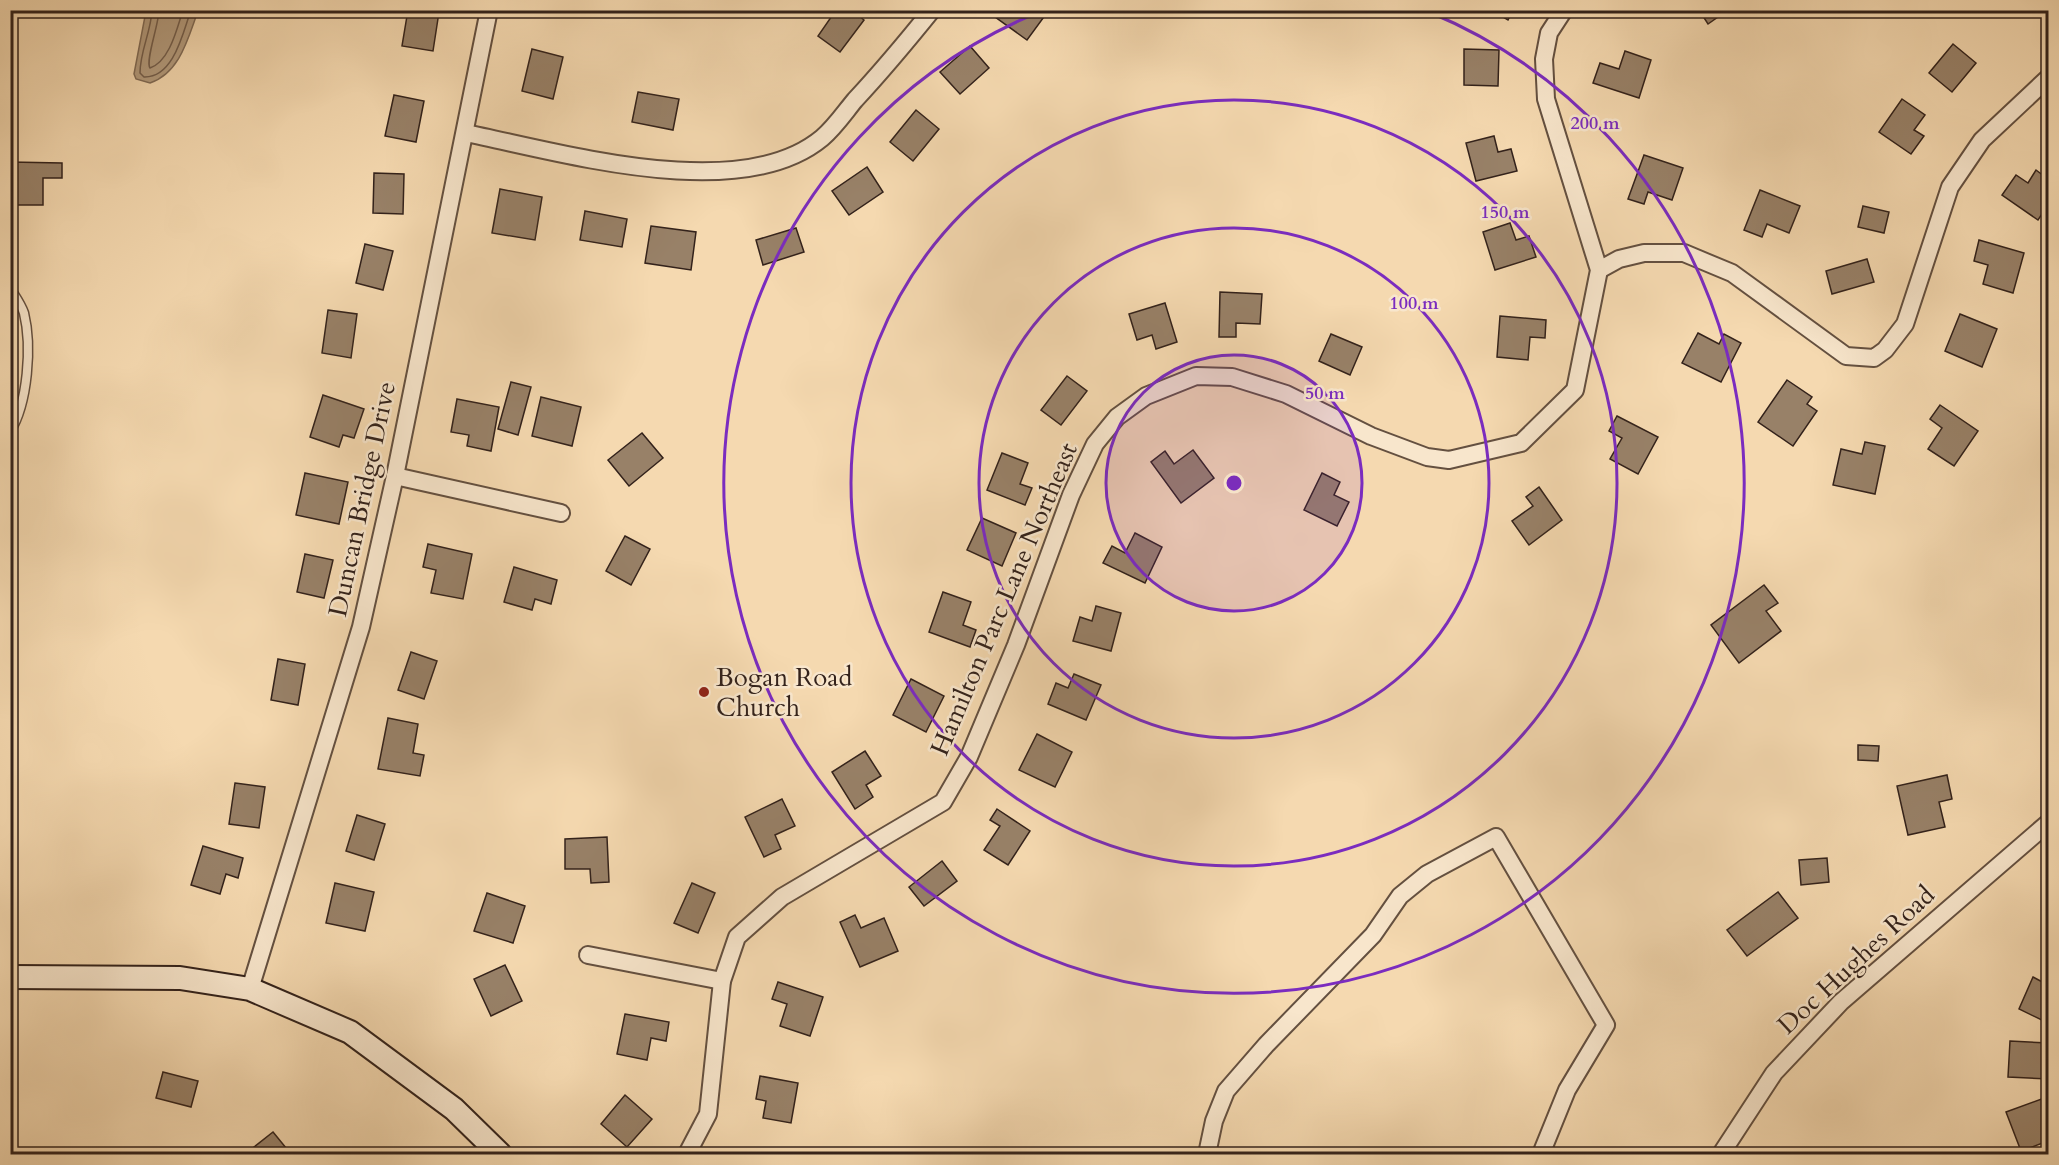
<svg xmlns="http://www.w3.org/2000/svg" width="2059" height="1165" viewBox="0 0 2059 1165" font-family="Cardo,serif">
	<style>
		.water { fill: #b39b7d; stroke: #806b56; stroke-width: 1.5 }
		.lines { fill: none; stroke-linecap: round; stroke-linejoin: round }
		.shore { stroke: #735e4c; stroke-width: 1.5 }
		.building { fill: #988168; stroke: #33221b; stroke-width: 1.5 }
		.lane-casing { stroke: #645040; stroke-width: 11 }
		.street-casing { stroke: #645040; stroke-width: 20 }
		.secondary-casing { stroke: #33221b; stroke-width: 26 }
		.lane { stroke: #f8e6cc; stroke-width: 8 }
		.street { stroke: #f8e6cc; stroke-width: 16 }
		.secondary { stroke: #f8e6cc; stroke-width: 22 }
		.ring { fill: none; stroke: #7b2cbf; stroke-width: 3 }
		.poi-dot { fill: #8f2418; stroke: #f8e6cc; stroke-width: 2 }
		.labels { text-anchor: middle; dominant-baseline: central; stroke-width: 5; stroke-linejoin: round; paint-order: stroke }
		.street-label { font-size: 26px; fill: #33221b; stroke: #f8e6cc }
		.poi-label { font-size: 26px; fill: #33221b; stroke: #f8e6cc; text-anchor: start }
		.centre { fill: #7b2cbf; stroke: #f8e6cc; stroke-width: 3 }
		.ring-label { font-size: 18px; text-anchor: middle; font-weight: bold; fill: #7b2cbf; stroke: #f8e6cc; stroke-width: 5; stroke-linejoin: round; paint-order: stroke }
	</style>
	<rect width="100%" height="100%" fill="#f5d9b0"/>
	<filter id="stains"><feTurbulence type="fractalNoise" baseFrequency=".00333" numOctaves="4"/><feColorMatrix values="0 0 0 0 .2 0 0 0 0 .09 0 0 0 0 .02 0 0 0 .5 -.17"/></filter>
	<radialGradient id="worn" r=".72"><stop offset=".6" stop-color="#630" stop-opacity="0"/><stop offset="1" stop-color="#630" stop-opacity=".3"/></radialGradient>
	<path class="water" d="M 146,11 L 198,11 C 188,38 180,73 150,83 L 136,79 L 134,74 Z"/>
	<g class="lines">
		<g class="shore">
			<path d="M 152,10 C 151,32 140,51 140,73 L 144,77 C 174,78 183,32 191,10"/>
			<path d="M 159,10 C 159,24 145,61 150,68 C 170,61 177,28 183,10"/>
		</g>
	</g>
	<g class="building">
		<path d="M 408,10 L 439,12 L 433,51 L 402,46 Z"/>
		<path d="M 836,10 L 852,10 L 864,20 L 840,52 L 818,36 Z"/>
		<path d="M 994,10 L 1049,10 L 1027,40 L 991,14 Z"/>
		<path d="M 1491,10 L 1513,10 L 1508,20 Z"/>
		<path d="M 1699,10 L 1728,10 L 1708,24 Z"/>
		<path d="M 1953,44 L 1976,63 L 1952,92 L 1929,73 Z"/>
		<path d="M 970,46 L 989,68 L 960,94 L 940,72 Z"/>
		<path d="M 532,49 L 563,57 L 553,99 L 522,91 Z"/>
		<path d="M 1464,49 L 1499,50 L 1498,86 L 1464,85 Z"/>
		<path d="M 1625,51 L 1651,60 L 1639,98 L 1593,83 L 1600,63 L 1619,69 Z"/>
		<path d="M 638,92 L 679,99 L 673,130 L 632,122 Z"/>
		<path d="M 394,95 L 424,101 L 416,142 L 385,136 Z"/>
		<path d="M 1902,99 L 1925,115 L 1914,130 L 1924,136 L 1911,154 L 1879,132 Z"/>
		<path d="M 916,110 L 939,129 L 913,161 L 890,142 Z"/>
		<path d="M 1494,136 L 1498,152 L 1511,149 L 1517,171 L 1476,181 L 1466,143 Z"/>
		<path d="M 1644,155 L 1683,168 L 1672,200 L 1648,192 L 1644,204 L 1628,199 Z"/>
		<path d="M 10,162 L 62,163 L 62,178 L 43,178 L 43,205 L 10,205 Z"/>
		<path d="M 867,167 L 883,192 L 849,215 L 832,191 Z"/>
		<path d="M 2036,170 L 2048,179 L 2048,205 L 2038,220 L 2002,195 L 2016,175 L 2028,183 Z"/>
		<path d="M 374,173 L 404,174 L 403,214 L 373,213 Z"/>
		<path d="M 500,189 L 542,197 L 535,240 L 492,233 Z"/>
		<path d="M 1760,190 L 1800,206 L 1789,233 L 1767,224 L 1762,237 L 1744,230 Z"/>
		<path d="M 1863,206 L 1889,212 L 1884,233 L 1858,227 Z"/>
		<path d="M 585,211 L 627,219 L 622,247 L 580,240 Z"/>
		<path d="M 1510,223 L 1516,240 L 1529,236 L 1536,257 L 1495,270 L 1483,232 Z"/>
		<path d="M 651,226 L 696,232 L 691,270 L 645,263 Z"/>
		<path d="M 796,228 L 804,252 L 763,265 L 756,240 Z"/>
		<path d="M 1979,240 L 2024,253 L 2013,293 L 1983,284 L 1988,265 L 1974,261 Z"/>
		<path d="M 365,244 L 393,251 L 383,290 L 356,283 Z"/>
		<path d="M 1867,259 L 1874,282 L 1832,294 L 1826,271 Z"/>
		<path d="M 1220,292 L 1262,294 L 1260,324 L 1236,323 L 1236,337 L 1219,337 Z"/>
		<path d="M 1165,303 L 1177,342 L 1156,349 L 1152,335 L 1137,340 L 1129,314 Z"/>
		<path d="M 328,310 L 357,314 L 351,358 L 322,353 Z"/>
		<path d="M 1960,314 L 1997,329 L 1982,367 L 1945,351 Z"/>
		<path d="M 1500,316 L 1546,320 L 1545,338 L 1530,337 L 1528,360 L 1497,357 Z"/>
		<path d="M 1698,333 L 1719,344 L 1724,334 L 1741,343 L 1721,382 L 1682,363 Z"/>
		<path d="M 1331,334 L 1362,347 L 1350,375 L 1319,361 Z"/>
		<path d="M 1067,376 L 1087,391 L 1061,425 L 1041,410 Z"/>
		<path d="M 1787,380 L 1812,397 L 1807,404 L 1817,411 L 1793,446 L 1758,422 Z"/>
		<path d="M 511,382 L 531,387 L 518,435 L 498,429 Z"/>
		<path d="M 323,395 L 364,409 L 354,438 L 343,435 L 339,447 L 310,437 Z"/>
		<path d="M 541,397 L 581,407 L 572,446 L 532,436 Z"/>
		<path d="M 457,399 L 499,407 L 491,451 L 467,446 L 469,435 L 451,432 Z"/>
		<path d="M 1940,405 L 1978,431 L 1954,466 L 1928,449 L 1942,428 L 1930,419 Z"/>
		<path d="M 1617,416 L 1658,437 L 1638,474 L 1610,459 L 1622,438 L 1609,431 Z"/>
		<path d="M 642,433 L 663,458 L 629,486 L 608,460 Z"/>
		<path d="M 1865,442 L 1885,446 L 1875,494 L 1833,485 L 1841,449 L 1862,454 Z"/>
		<path d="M 1193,450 L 1214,478 L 1181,503 L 1151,462 L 1165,451 L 1174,464 Z"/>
		<path d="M 1002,453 L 1028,463 L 1020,484 L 1032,488 L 1025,505 L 987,490 Z"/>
		<path d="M 305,473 L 348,482 L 339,524 L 296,515 Z"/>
		<path d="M 1322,473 L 1340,482 L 1334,495 L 1349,502 L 1337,526 L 1304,510 Z"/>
		<path d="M 1539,487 L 1562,520 L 1529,545 L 1512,521 L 1533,506 L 1526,497 Z"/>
		<path d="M 982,518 L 1016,533 L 1002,566 L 967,550 Z"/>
		<path d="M 1135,533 L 1162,547 L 1145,583 L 1103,563 L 1112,546 L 1125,553 Z"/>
		<path d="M 625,536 L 650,549 L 631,585 L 606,571 Z"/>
		<path d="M 428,544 L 472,554 L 463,599 L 431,593 L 436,570 L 423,567 Z"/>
		<path d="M 305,554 L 333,560 L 324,598 L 297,592 Z"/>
		<path d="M 514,567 L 557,580 L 551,604 L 535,599 L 532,610 L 504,602 Z"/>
		<path d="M 1764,585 L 1778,603 L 1766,611 L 1781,631 L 1739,663 L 1711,625 Z"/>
		<path d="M 943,592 L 971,602 L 963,625 L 976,630 L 970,647 L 929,632 Z"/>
		<path d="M 1096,606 L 1121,613 L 1111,651 L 1073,641 L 1080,617 L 1092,621 Z"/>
		<path d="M 411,652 L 437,661 L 424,699 L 398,690 Z"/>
		<path d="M 278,659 L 305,664 L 298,705 L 271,700 Z"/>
		<path d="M 1074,674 L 1101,685 L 1086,720 L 1048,704 L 1056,683 L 1068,688 Z"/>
		<path d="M 911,679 L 944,696 L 926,732 L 893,715 Z"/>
		<path d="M 388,718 L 418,724 L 413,753 L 424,755 L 420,776 L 378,769 Z"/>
		<path d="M 1037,734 L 1072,752 L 1055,787 L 1019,770 Z"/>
		<path d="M 1858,745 L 1879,746 L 1878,761 L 1858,760 Z"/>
		<path d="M 865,751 L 881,776 L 866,785 L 873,797 L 855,809 L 832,772 Z"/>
		<path d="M 1947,775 L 1952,799 L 1939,802 L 1945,827 L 1908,835 L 1897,786 Z"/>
		<path d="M 235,783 L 265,787 L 259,828 L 229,824 Z"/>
		<path d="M 782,799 L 795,826 L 775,835 L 781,849 L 764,857 L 745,817 Z"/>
		<path d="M 997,809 L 1030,831 L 1008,865 L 984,850 L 1000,826 L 990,820 Z"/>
		<path d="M 357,815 L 385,824 L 374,860 L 346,851 Z"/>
		<path d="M 607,837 L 609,882 L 591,883 L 590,869 L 565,869 L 565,839 Z"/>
		<path d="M 203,846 L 243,858 L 238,878 L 226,874 L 220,894 L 191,885 Z"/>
		<path d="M 1827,858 L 1829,882 L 1801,885 L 1799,860 Z"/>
		<path d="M 942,861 L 957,881 L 924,906 L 909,887 Z"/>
		<path d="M 335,883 L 374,892 L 365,931 L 326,923 Z"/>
		<path d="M 692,883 L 715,893 L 698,933 L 674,923 Z"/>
		<path d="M 1778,892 L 1798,918 L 1747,956 L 1727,930 Z"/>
		<path d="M 487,893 L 525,906 L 513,943 L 474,931 Z"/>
		<path d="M 855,915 L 861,928 L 884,918 L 898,951 L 860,967 L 840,922 Z"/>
		<path d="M 505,965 L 522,1001 L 491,1016 L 474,979 Z"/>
		<path d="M 2033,977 L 2048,985 L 2048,1023 L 2019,1009 Z"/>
		<path d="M 778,982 L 823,997 L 810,1036 L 780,1026 L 787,1004 L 772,999 Z"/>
		<path d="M 625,1014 L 669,1022 L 666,1041 L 651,1038 L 647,1060 L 617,1054 Z"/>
		<path d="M 2010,1041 L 2048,1043 L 2048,1079 L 2008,1077 Z"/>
		<path d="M 163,1072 L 198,1081 L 191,1107 L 156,1098 Z"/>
		<path d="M 760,1076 L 798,1083 L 791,1123 L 763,1118 L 766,1101 L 756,1099 Z"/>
		<path d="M 625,1095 L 652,1119 L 627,1147 L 601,1124 Z"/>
		<path d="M 2047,1097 L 2048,1141 L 2021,1151 L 2006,1112 Z"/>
		<path d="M 273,1132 L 291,1154 L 245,1154 Z"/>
	</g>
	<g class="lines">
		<defs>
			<path id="lane" d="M 10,288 C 15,296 21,304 24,313 C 32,346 28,403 10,432"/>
			<g id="street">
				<path d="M 465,133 C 561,152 740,206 822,138 C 835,127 845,112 855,100 C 882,71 907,41 932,10"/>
				<path d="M 1599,270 L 1619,259 L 1644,253 L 1684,253 L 1732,273 L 1846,356 L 1874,358 L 1885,350 L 1905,324 L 1950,187 L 1982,140 L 2048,78"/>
				<path d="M 395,476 L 561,513"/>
				<path d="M 588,955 L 722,981"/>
				<path d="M 250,989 L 361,627 L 395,476 L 489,10"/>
				<path d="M 687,1154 L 708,1114 L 722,981 L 737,937 L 782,897 L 943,802 L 969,757 L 1016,645 L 1071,495 L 1095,444 L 1117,417 L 1146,396 L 1196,376 L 1232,377 L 1286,394 L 1371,436 L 1427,457 L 1449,460 L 1521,443 L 1575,390 L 1599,270 L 1546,99 L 1544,59 L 1549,33 L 1564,10"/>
				<path d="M 1207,1154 L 1214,1121 L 1226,1091 L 1266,1045 L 1373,935 L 1400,896 L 1427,874 L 1496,837 L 1606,1025 L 1567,1090 L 1541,1154"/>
				<path d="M 1721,1154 L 1774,1073 L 1841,1002 L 2048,823"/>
			</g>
			<path id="secondary" d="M 10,977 L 180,978 L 250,989 L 350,1032 L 454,1109 L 500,1154"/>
		</defs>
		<use href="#lane" class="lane-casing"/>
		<use href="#street" class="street-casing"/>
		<use href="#secondary" class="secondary-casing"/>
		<use href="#lane" class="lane"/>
		<use href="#street" class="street"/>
		<use href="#secondary" class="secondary"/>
	</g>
	<circle cx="1234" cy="483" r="128" fill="#7b2cbf" fill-opacity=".12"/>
	<g class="ring">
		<circle cx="1234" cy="483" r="128"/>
		<circle cx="1234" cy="483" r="255"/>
		<circle cx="1234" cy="483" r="383"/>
		<path d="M1429 12A510 510 0 1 1 1039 12"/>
	</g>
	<circle class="poi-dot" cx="704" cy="692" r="6"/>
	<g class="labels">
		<g class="street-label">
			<text transform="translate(362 499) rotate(-78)">Duncan Bridge Drive</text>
			<text transform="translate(1004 599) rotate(-67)">Hamilton Parc Lane Northeast</text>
			<text transform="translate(1856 960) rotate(-43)">Doc Hughes Road</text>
		</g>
		<g class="poi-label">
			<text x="716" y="677">Bogan Road<tspan x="716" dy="30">Church</tspan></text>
		</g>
	</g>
	<circle cx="1234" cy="483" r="9" class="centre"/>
	<g class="ring-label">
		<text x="1595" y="129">200 m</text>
		<text x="1505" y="218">150 m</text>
		<text x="1414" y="309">100 m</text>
		<text x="1325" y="399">50 m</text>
	</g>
	<rect width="2059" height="1165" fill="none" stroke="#f5d9b0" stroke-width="36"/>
	<rect x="12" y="12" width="2035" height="1141" fill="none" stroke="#33221b" stroke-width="3"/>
	<rect x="18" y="18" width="2023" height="1129" fill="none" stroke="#33221b" stroke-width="1.5"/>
	<rect width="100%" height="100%" filter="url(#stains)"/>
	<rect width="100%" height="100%" fill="url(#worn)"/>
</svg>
